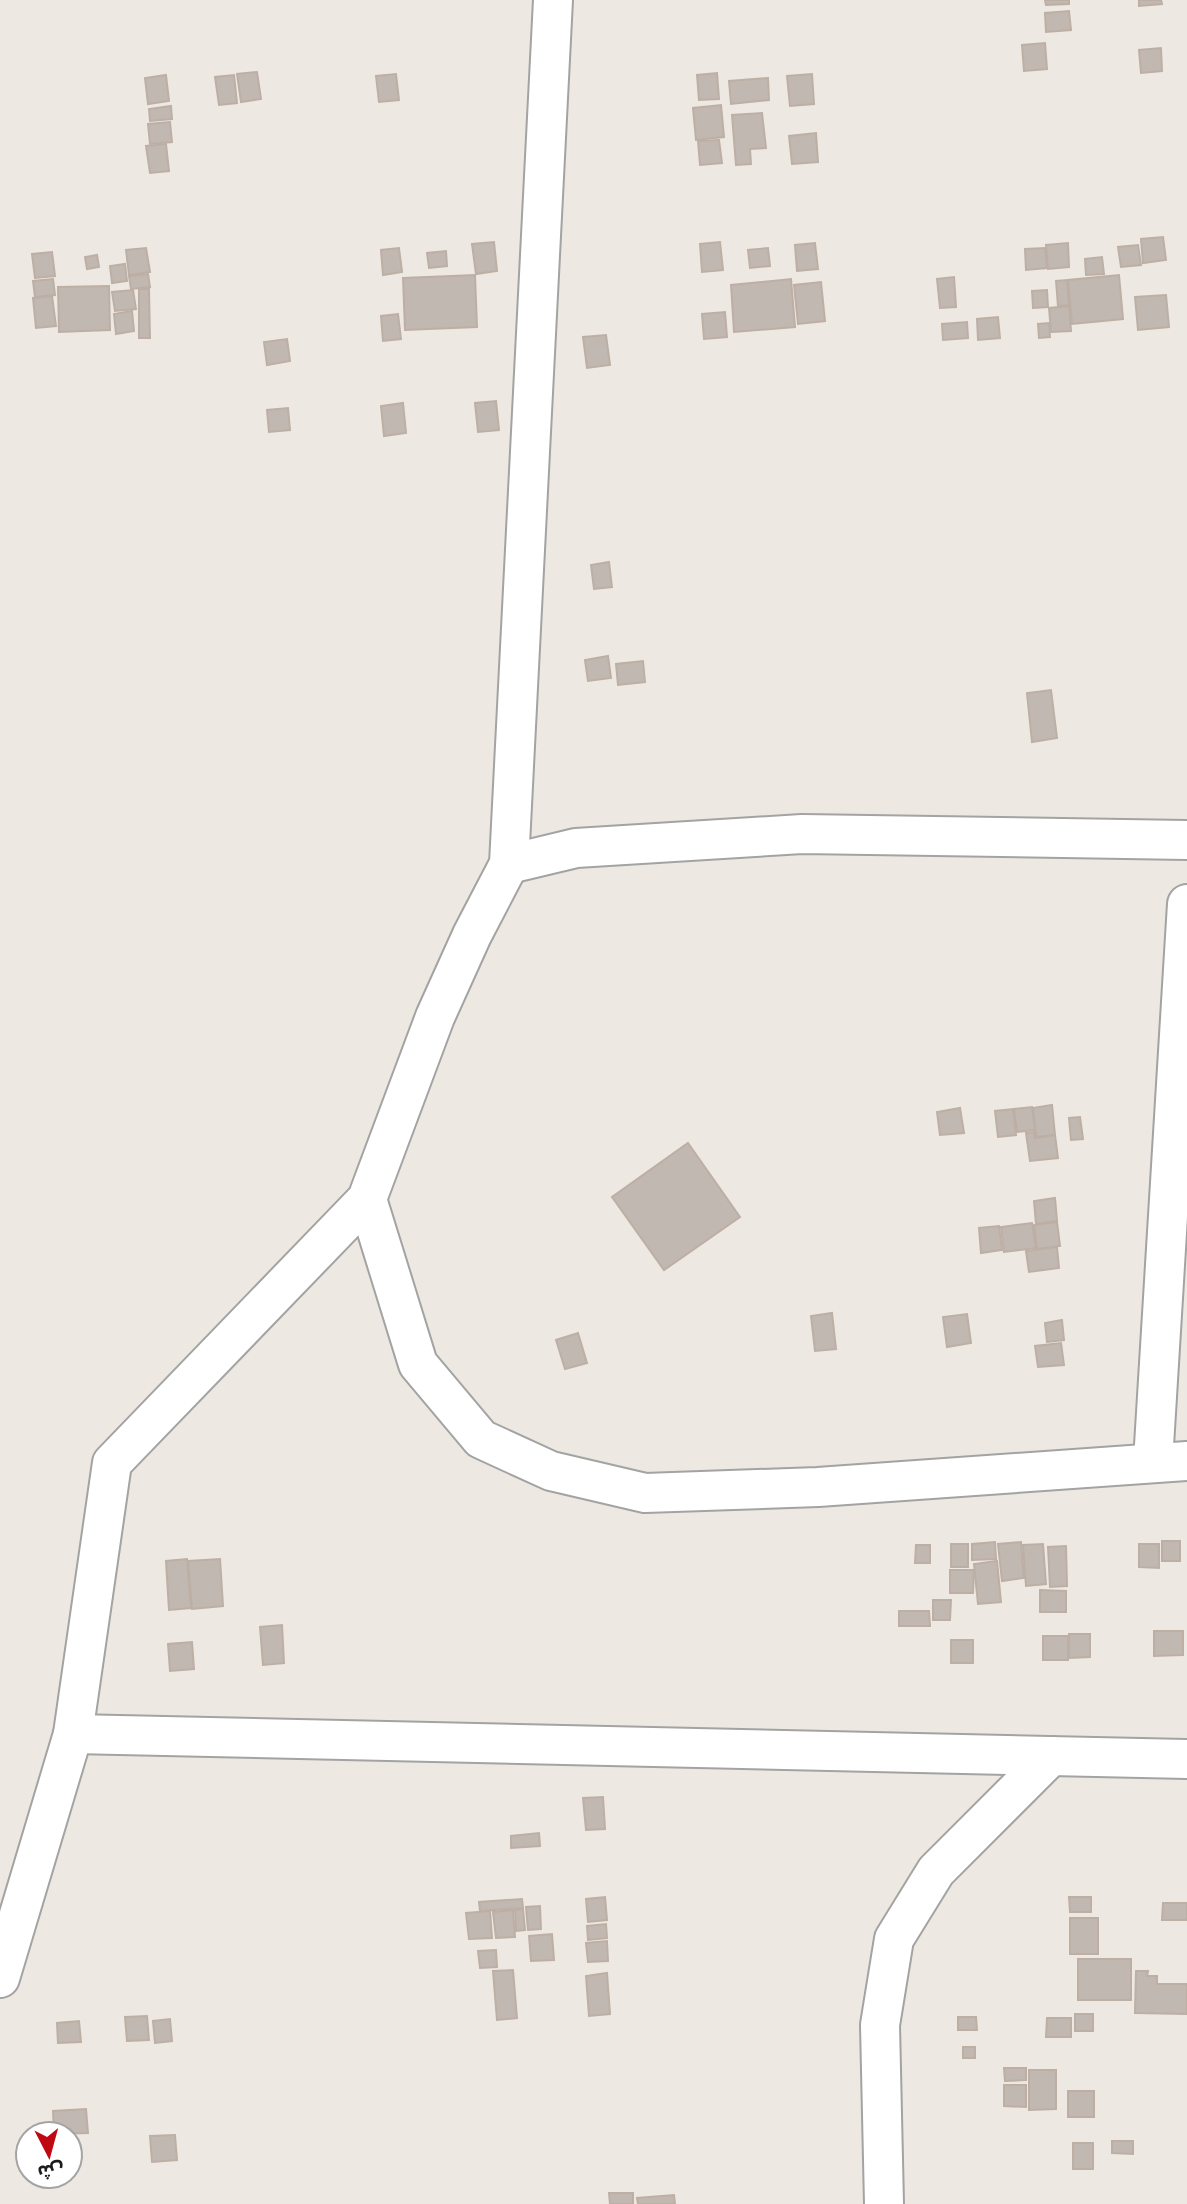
<svg xmlns="http://www.w3.org/2000/svg" width="1187" height="2204" viewBox="0 0 1187 2204" font-family="'Public Sans','Noto Sans Arabic',sans-serif">
	<style>
		.building { fill: #c1b8b2; stroke: #beafa5; stroke-width: 2 }
		.lines { fill: none; stroke-linecap: round; stroke-linejoin: round }
		.street-casing { stroke: #a3a3a3; stroke-width: 42 }
		.street { stroke: #fff; stroke-width: 38 }
	</style>
	<rect width="100%" height="100%" fill="#ede9e2"/>
	<g class="building">
		<path d="M 1045,0 L 1069,0 L 1069,4 L 1046,5 Z"/>
		<path d="M 1139,0 L 1161,0 L 1162,4 L 1139,6 Z"/>
		<path d="M 1069,11 L 1071,30 L 1046,32 L 1045,13 Z"/>
		<path d="M 1045,43 L 1047,69 L 1024,71 L 1022,45 Z"/>
		<path d="M 1161,48 L 1162,71 L 1141,73 L 1139,50 Z"/>
		<path d="M 257,72 L 261,99 L 241,102 L 237,74 Z"/>
		<path d="M 717,73 L 719,99 L 699,100 L 697,75 Z"/>
		<path d="M 396,74 L 399,100 L 379,102 L 376,76 Z"/>
		<path d="M 812,74 L 814,104 L 790,106 L 787,76 Z"/>
		<path d="M 166,75 L 169,101 L 148,104 L 145,78 Z"/>
		<path d="M 234,75 L 237,103 L 219,105 L 215,77 Z"/>
		<path d="M 768,78 L 769,100 L 731,104 L 729,81 Z"/>
		<path d="M 721,105 L 724,137 L 696,140 L 693,108 Z"/>
		<path d="M 171,106 L 172,119 L 150,121 L 149,109 Z"/>
		<path d="M 762,113 L 766,148 L 750,149 L 751,164 L 736,165 L 732,115 Z"/>
		<path d="M 170,122 L 172,142 L 150,144 L 148,124 Z"/>
		<path d="M 816,133 L 818,162 L 792,164 L 789,136 Z"/>
		<path d="M 719,140 L 722,163 L 700,165 L 698,141 Z"/>
		<path d="M 166,144 L 169,171 L 150,173 L 146,146 Z"/>
		<path d="M 1163,237 L 1166,260 L 1143,263 L 1141,239 Z"/>
		<path d="M 494,242 L 497,271 L 476,274 L 472,244 Z"/>
		<path d="M 720,242 L 723,270 L 702,272 L 700,244 Z"/>
		<path d="M 815,243 L 818,269 L 797,271 L 795,245 Z"/>
		<path d="M 1068,243 L 1069,267 L 1048,269 L 1046,245 Z"/>
		<path d="M 1138,245 L 1141,265 L 1121,267 L 1118,247 Z"/>
		<path d="M 146,248 L 150,272 L 129,275 L 126,250 Z"/>
		<path d="M 399,248 L 402,272 L 383,275 L 381,250 Z"/>
		<path d="M 768,248 L 770,266 L 750,268 L 748,250 Z"/>
		<path d="M 1045,248 L 1047,268 L 1026,270 L 1025,249 Z"/>
		<path d="M 446,251 L 447,266 L 429,268 L 427,253 Z"/>
		<path d="M 52,252 L 55,276 L 35,278 L 32,254 Z"/>
		<path d="M 97,255 L 99,267 L 87,269 L 85,257 Z"/>
		<path d="M 1102,257 L 1104,274 L 1086,275 L 1085,259 Z"/>
		<path d="M 125,264 L 127,281 L 112,283 L 110,266 Z"/>
		<path d="M 148,274 L 150,287 L 131,289 L 129,276 Z"/>
		<path d="M 475,275 L 477,327 L 405,330 L 403,278 Z"/>
		<path d="M 1119,275 L 1123,319 L 1072,324 L 1068,280 Z"/>
		<path d="M 954,277 L 956,307 L 940,308 L 937,279 Z"/>
		<path d="M 53,279 L 55,295 L 35,297 L 33,281 Z"/>
		<path d="M 791,279 L 795,327 L 734,332 L 731,285 Z"/>
		<path d="M 1067,280 L 1069,305 L 1058,306 L 1056,281 Z"/>
		<path d="M 821,282 L 825,321 L 798,324 L 794,285 Z"/>
		<path d="M 109,286 L 110,330 L 59,332 L 58,287 Z"/>
		<path d="M 139,289 L 149,289 L 150,338 L 139,338 Z"/>
		<path d="M 133,290 L 136,309 L 115,311 L 112,292 Z"/>
		<path d="M 1047,290 L 1048,307 L 1033,308 L 1032,291 Z"/>
		<path d="M 1166,295 L 1169,327 L 1138,330 L 1135,297 Z"/>
		<path d="M 52,296 L 56,326 L 36,328 L 33,298 Z"/>
		<path d="M 1069,306 L 1071,331 L 1051,332 L 1049,308 Z"/>
		<path d="M 132,311 L 134,331 L 116,334 L 114,314 Z"/>
		<path d="M 725,312 L 727,337 L 704,339 L 702,314 Z"/>
		<path d="M 398,314 L 401,339 L 383,341 L 381,316 Z"/>
		<path d="M 998,317 L 1000,338 L 978,340 L 977,319 Z"/>
		<path d="M 967,322 L 968,338 L 943,340 L 942,324 Z"/>
		<path d="M 1049,323 L 1050,337 L 1039,338 L 1038,324 Z"/>
		<path d="M 606,335 L 610,365 L 587,368 L 583,337 Z"/>
		<path d="M 287,339 L 290,361 L 267,365 L 264,342 Z"/>
		<path d="M 496,401 L 499,430 L 478,432 L 475,403 Z"/>
		<path d="M 403,403 L 406,433 L 384,436 L 381,406 Z"/>
		<path d="M 288,408 L 290,430 L 269,432 L 267,410 Z"/>
		<path d="M 609,562 L 612,587 L 594,589 L 591,565 Z"/>
		<path d="M 608,656 L 611,678 L 588,681 L 585,660 Z"/>
		<path d="M 643,661 L 645,682 L 618,685 L 616,664 Z"/>
		<path d="M 1051,690 L 1057,738 L 1032,742 L 1027,693 Z"/>
		<path d="M 1052,1105 L 1055,1135 L 1036,1137 L 1033,1108 Z"/>
		<path d="M 1032,1107 L 1035,1130 L 1017,1132 L 1014,1109 Z"/>
		<path d="M 960,1108 L 964,1133 L 940,1135 L 937,1112 Z"/>
		<path d="M 1013,1109 L 1016,1135 L 998,1137 L 995,1111 Z"/>
		<path d="M 1080,1117 L 1083,1139 L 1071,1140 L 1069,1118 Z"/>
		<path d="M 1034,1132 L 1035,1138 L 1055,1135 L 1058,1158 L 1030,1161 L 1026,1133 Z"/>
		<path d="M 688,1143 L 740,1217 L 664,1270 L 612,1197 Z"/>
		<path d="M 1055,1198 L 1057,1221 L 1036,1224 L 1034,1201 Z"/>
		<path d="M 1057,1222 L 1060,1246 L 1037,1249 L 1034,1225 Z"/>
		<path d="M 1032,1223 L 1036,1248 L 1004,1252 L 1001,1227 Z"/>
		<path d="M 999,1226 L 1002,1250 L 981,1253 L 979,1228 Z"/>
		<path d="M 1057,1247 L 1059,1268 L 1029,1272 L 1026,1251 Z"/>
		<path d="M 832,1313 L 836,1349 L 815,1351 L 811,1316 Z"/>
		<path d="M 967,1314 L 971,1343 L 947,1347 L 943,1317 Z"/>
		<path d="M 1062,1320 L 1064,1340 L 1047,1342 L 1045,1323 Z"/>
		<path d="M 578,1333 L 587,1363 L 565,1369 L 556,1340 Z"/>
		<path d="M 1061,1343 L 1064,1365 L 1038,1367 L 1035,1346 Z"/>
		<rect x="1162" y="1541" width="18" height="20"/>
		<path d="M 995,1542 L 996,1559 L 972,1560 L 972,1544 Z"/>
		<path d="M 1021,1542 L 1024,1578 L 1002,1581 L 998,1544 Z"/>
		<rect x="951" y="1544" width="17" height="23"/>
		<path d="M 1043,1544 L 1046,1584 L 1026,1586 L 1023,1545 Z"/>
		<path d="M 1139,1544 L 1159,1544 L 1159,1568 L 1139,1567 Z"/>
		<path d="M 916,1545 L 930,1545 L 930,1563 L 915,1563 Z"/>
		<path d="M 1066,1546 L 1067,1586 L 1050,1587 L 1048,1547 Z"/>
		<path d="M 187,1559 L 191,1608 L 169,1610 L 166,1561 Z"/>
		<path d="M 220,1559 L 223,1606 L 192,1609 L 188,1561 Z"/>
		<path d="M 997,1561 L 1001,1602 L 978,1604 L 974,1564 Z"/>
		<path d="M 950,1570 L 974,1570 L 973,1593 L 950,1593 Z"/>
		<path d="M 1040,1590 L 1066,1591 L 1066,1612 L 1040,1612 Z"/>
		<path d="M 933,1600 L 951,1600 L 950,1620 L 933,1620 Z"/>
		<path d="M 899,1611 L 929,1611 L 930,1626 L 899,1626 Z"/>
		<path d="M 282,1625 L 284,1663 L 263,1665 L 260,1627 Z"/>
		<path d="M 1154,1631 L 1183,1631 L 1183,1655 L 1154,1656 Z"/>
		<path d="M 1069,1634 L 1090,1634 L 1090,1657 L 1069,1658 Z"/>
		<rect x="1043" y="1636" width="25" height="24"/>
		<rect x="951" y="1640" width="22" height="23"/>
		<path d="M 192,1642 L 194,1669 L 170,1671 L 168,1644 Z"/>
		<path d="M 603,1797 L 605,1829 L 586,1830 L 583,1798 Z"/>
		<path d="M 539,1833 L 540,1846 L 511,1848 L 511,1836 Z"/>
		<path d="M 605,1897 L 607,1920 L 588,1922 L 586,1899 Z"/>
		<path d="M 1069,1897 L 1091,1897 L 1091,1912 L 1070,1912 Z"/>
		<path d="M 522,1899 L 523,1908 L 480,1911 L 479,1902 Z"/>
		<path d="M 1163,1903 L 1187,1903 L 1187,1920 L 1162,1920 Z"/>
		<path d="M 540,1906 L 541,1929 L 528,1930 L 526,1907 Z"/>
		<path d="M 523,1909 L 525,1930 L 516,1931 L 515,1910 Z"/>
		<path d="M 513,1910 L 515,1937 L 496,1938 L 493,1912 Z"/>
		<path d="M 490,1911 L 492,1938 L 469,1939 L 466,1913 Z"/>
		<rect x="1070" y="1918" width="28" height="36"/>
		<path d="M 606,1924 L 607,1938 L 588,1940 L 587,1926 Z"/>
		<path d="M 552,1934 L 554,1960 L 531,1961 L 529,1936 Z"/>
		<path d="M 607,1941 L 608,1961 L 588,1962 L 586,1943 Z"/>
		<path d="M 496,1950 L 497,1967 L 480,1968 L 478,1951 Z"/>
		<rect x="1078" y="1959" width="53" height="41"/>
		<path d="M 513,1970 L 517,2018 L 497,2020 L 493,1971 Z"/>
		<path d="M 1136,1971 L 1148,1971 L 1147,1976 L 1157,1976 L 1157,1984 L 1187,1984 L 1187,2014 L 1135,2013 Z"/>
		<path d="M 607,1973 L 610,2014 L 589,2016 L 586,1976 Z"/>
		<rect x="1075" y="2014" width="18" height="17"/>
		<path d="M 147,2016 L 149,2040 L 127,2041 L 125,2017 Z"/>
		<path d="M 958,2017 L 976,2017 L 977,2030 L 958,2030 Z"/>
		<path d="M 1047,2018 L 1071,2018 L 1071,2037 L 1046,2037 Z"/>
		<path d="M 170,2019 L 172,2041 L 155,2043 L 153,2021 Z"/>
		<path d="M 79,2021 L 81,2042 L 58,2043 L 57,2023 Z"/>
		<rect x="963" y="2047" width="12" height="11"/>
		<path d="M 1004,2068 L 1026,2068 L 1026,2080 L 1005,2081 Z"/>
		<path d="M 1029,2070 L 1056,2070 L 1056,2109 L 1029,2110 Z"/>
		<path d="M 1004,2085 L 1026,2085 L 1026,2107 L 1004,2106 Z"/>
		<rect x="1068" y="2091" width="26" height="26"/>
		<path d="M 86,2109 L 88,2133 L 54,2134 L 53,2111 Z"/>
		<path d="M 175,2135 L 177,2160 L 152,2162 L 150,2136 Z"/>
		<path d="M 1112,2141 L 1133,2141 L 1133,2154 L 1112,2153 Z"/>
		<rect x="1073" y="2143" width="20" height="26"/>
		<path d="M 609,2193 L 633,2193 L 633,2204 L 610,2204 Z"/>
		<path d="M 674,2195 L 675,2204 L 638,2204 L 637,2198 Z"/>
	</g>
	<g class="lines">
		<defs>
			<g id="street">
				<path d="M 509,864 L 576,848 L 802,834 L 1187,840"/>
				<path d="M 367,1199 L 418,1364 L 481,1439 L 551,1471 L 645,1493 L 818,1487 L 1187,1461"/>
				<path d="M 1153,1462 L 1187,904"/>
				<path d="M 73,1734 L 1187,1759"/>
				<path d="M 0,1978 L 73,1734 L 112,1463 L 367,1199 L 435,1017 L 472,935 L 509,864 L 553,0"/>
				<path d="M 884,2204 L 880,2025 L 894,1939 L 936,1871 L 1051,1756"/>
			</g>
		</defs>
		<use href="#street" class="street-casing"/>
		<use href="#street" class="street"/>
	</g>
	<g transform="translate(49 2155) rotate(174)"><circle r="33" fill="#ffffff" stroke="#a4a4a4" stroke-width="2"/>
	<path d="M0-5L12 26L0 18L-12 26Z" fill="#c00813"/>
	<text y="-10" font-size="19" font-weight="bold" text-anchor="middle" fill="#1c1c1c">ش</text>
	</g>
</svg>
